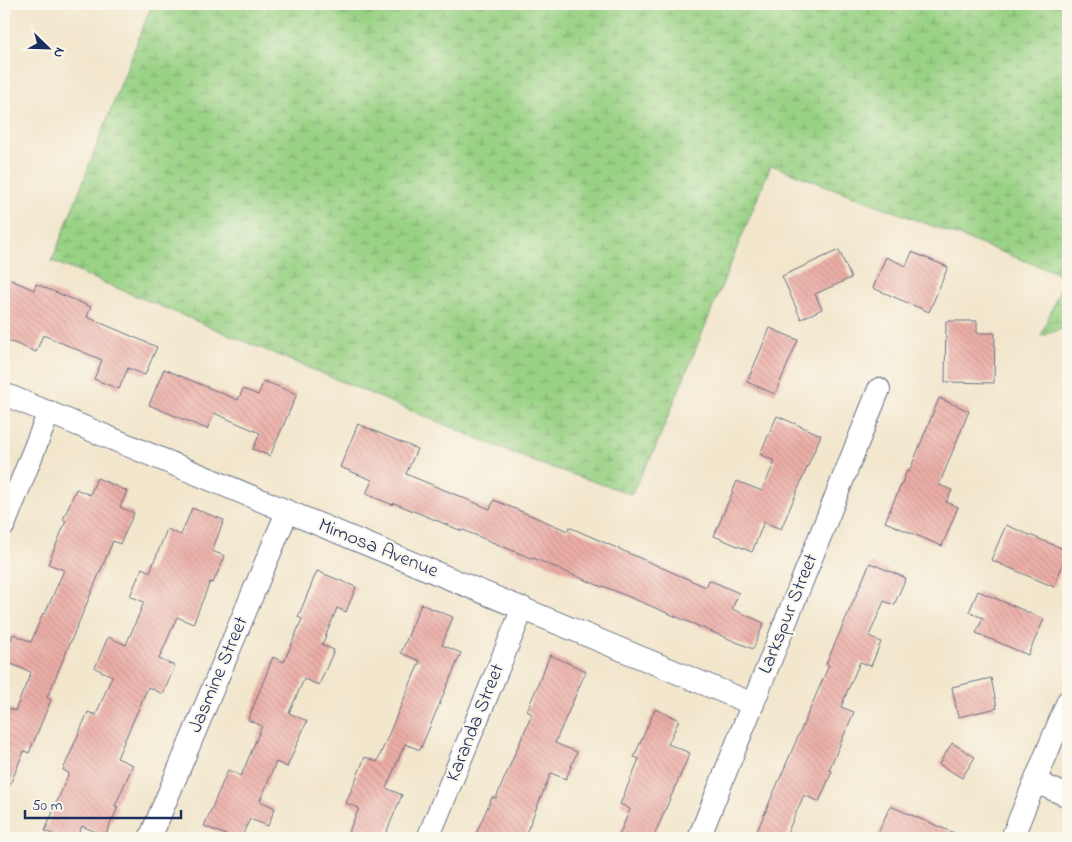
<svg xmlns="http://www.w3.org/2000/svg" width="1072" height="842" viewBox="0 0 1072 842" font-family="'Indie Flower',sans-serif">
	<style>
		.wetland { fill: url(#wetland-marsh); stroke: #5a8072 }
		.building { fill: url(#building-back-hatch) }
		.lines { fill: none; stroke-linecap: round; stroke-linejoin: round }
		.minor-casing { stroke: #666f84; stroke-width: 24 }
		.minor { stroke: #fff; stroke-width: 22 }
		.labels { text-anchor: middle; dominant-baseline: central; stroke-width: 4.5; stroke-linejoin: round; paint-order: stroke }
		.street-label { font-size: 20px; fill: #1b2f5e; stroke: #fbf7ec }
	</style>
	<defs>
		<pattern id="wetland-marsh" width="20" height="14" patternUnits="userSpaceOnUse" patternTransform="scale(1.25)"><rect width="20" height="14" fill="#9ad285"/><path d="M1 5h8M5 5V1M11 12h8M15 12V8" fill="none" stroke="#7dab70"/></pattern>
		<pattern id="building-back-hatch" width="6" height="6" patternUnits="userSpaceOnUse" patternTransform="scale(1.25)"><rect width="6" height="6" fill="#ebada6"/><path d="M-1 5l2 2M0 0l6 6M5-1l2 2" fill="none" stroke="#c99591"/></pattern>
	</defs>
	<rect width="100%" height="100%" fill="#fbf7ec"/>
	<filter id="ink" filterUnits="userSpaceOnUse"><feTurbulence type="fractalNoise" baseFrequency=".02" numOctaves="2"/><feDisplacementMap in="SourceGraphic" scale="10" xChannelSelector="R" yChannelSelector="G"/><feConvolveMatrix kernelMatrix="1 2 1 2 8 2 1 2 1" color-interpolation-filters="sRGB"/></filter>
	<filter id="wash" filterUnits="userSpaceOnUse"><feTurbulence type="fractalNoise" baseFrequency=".0096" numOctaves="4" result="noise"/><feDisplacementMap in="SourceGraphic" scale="20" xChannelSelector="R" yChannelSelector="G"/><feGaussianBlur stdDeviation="1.12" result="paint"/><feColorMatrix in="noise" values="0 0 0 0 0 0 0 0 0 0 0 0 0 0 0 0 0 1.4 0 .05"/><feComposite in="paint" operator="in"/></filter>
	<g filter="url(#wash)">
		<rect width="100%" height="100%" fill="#f2e6cc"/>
		<path class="wetland" d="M 152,4 L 1068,4 L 1068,327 L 1041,336 L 1065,276 L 771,165 L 654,451 L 631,494 L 532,461 L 52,261 Z"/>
		<g id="blocks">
			<g class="building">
				<path d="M 839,250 L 851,278 L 815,294 L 822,309 L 801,319 L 782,276 Z"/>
				<path d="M 912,252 L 948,267 L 929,312 L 873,288 L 886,257 L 906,266 Z"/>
				<path d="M 4,277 L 34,290 L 36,284 L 91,307 L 87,317 L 157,347 L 145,375 L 128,368 L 119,389 L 94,379 L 102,360 L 43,335 L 36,352 L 4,339 Z"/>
				<path d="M 946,321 L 977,321 L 977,333 L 995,333 L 994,383 L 945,382 Z"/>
				<path d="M 770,328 L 798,340 L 775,394 L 747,382 Z"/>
				<path d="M 164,369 L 238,400 L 243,389 L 258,395 L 264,381 L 297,394 L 270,456 L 253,449 L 260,433 L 214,413 L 207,429 L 149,405 Z"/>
				<path d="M 939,398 L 969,411 L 939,485 L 952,490 L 946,502 L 958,507 L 942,546 L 885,522 L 907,471 L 909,472 Z"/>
				<path d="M 777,416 L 821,435 L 781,529 L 764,522 L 752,552 L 714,536 L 737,481 L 762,491 L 775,461 L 760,454 Z"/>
				<path d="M 358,424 L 417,449 L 406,474 L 490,509 L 494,500 L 568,531 L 569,527 L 706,587 L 709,580 L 739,593 L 732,609 L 764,623 L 753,649 L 603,586 L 602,587 L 533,558 L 533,559 L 463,530 L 462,531 L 394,503 L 393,505 L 366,494 L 372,480 L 340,467 Z"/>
				<path d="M 97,478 L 127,491 L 120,507 L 134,513 L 120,544 L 113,541 L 47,698 L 51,700 L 29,753 L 24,751 L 4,799 L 4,706 L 15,711 L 31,672 L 4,661 L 4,657 L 13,634 L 31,642 L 43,613 L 45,614 L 64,570 L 48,564 L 66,521 L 63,520 L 76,489 L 90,495 Z"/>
				<path d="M 192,508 L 224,520 L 212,551 L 225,556 L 213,583 L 210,582 L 193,624 L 177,617 L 159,659 L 175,666 L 163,694 L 148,687 L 117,758 L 133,765 L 115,806 L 118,807 L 105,836 L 82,826 L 77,838 L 62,838 L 45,831 L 69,773 L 63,770 L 88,712 L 96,715 L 112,676 L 95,668 L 108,637 L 126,645 L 144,602 L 130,596 L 142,568 L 150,572 L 167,529 L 181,535 Z"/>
				<path d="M 1006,525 L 1068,551 L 1054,587 L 991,560 Z"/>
				<path d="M 870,563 L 906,578 L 894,605 L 884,601 L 869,636 L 881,642 L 871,666 L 860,662 L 847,692 L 841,707 L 854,712 L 829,770 L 832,771 L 819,802 L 804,795 L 785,838 L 754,838 L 829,665 L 826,664 Z"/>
				<path d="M 317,571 L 356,587 L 346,612 L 337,608 L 322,645 L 334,650 L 319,685 L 304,679 L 289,713 L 307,721 L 287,767 L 276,762 L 260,801 L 275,808 L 268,826 L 250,819 L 241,838 L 233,838 L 204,826 L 228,770 L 241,776 L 262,726 L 248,720 L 273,657 L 284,662 L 302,619 L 298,617 Z"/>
				<path d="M 978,591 L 1044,619 L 1028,655 L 976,633 L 983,618 L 969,612 Z"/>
				<path d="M 421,604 L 453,617 L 442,645 L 461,653 L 420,750 L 405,744 L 386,788 L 402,795 L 384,838 L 346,838 L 359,808 L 346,803 L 365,757 L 377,762 L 420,661 L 401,653 Z"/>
				<path d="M 550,655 L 586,671 L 555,743 L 577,752 L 566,779 L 551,773 L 524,838 L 474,838 L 492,797 L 496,798 L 532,714 L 527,711 Z"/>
				<path d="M 991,678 L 997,708 L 958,717 L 952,687 Z"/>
				<path d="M 655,709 L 679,720 L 668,744 L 690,753 L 653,838 L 618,838 L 630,809 L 620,804 L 639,759 L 634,757 Z"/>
				<path d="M 952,743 L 975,757 L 962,778 L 939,764 Z"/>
				<path d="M 890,806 L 966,838 L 876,838 Z"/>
			</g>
		</g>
	</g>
	<g filter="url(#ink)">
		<use href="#blocks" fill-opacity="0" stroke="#666f84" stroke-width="1"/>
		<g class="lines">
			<defs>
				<g id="minor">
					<path d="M 4,394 L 753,704"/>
					<path d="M 4,525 L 49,412"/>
					<path d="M 1036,782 L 1068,796"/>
					<path d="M 150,838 L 287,512"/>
					<path d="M 428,838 L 523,608"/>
					<path d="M 699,838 L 879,389"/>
					<path d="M 1012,838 L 1068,701"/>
				</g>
			</defs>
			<use href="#minor" class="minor-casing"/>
			<use href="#minor" class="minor"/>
		</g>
	</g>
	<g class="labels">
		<g class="street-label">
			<text transform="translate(378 549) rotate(22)">Mimosa Avenue</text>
			<text transform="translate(789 614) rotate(-68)">Larkspur Street</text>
			<text transform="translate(219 675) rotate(-67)">Jasmine Street</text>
			<text transform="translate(476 723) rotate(-68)">Karanda Street</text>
		</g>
	</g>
	<rect width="1072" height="842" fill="none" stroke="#fbf7ec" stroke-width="20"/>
	<g transform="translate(48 48) rotate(113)" stroke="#fbf7ec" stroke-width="4" paint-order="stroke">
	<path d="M0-4L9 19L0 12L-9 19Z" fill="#1b2f5e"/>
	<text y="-8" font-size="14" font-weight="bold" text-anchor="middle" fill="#1b2f5e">N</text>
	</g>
	<path d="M25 810v8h156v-8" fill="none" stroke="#1b2f5e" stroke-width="2.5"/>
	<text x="32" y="810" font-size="15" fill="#1b2f5e" stroke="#fbf7ec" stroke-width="4" paint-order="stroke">50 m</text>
</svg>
